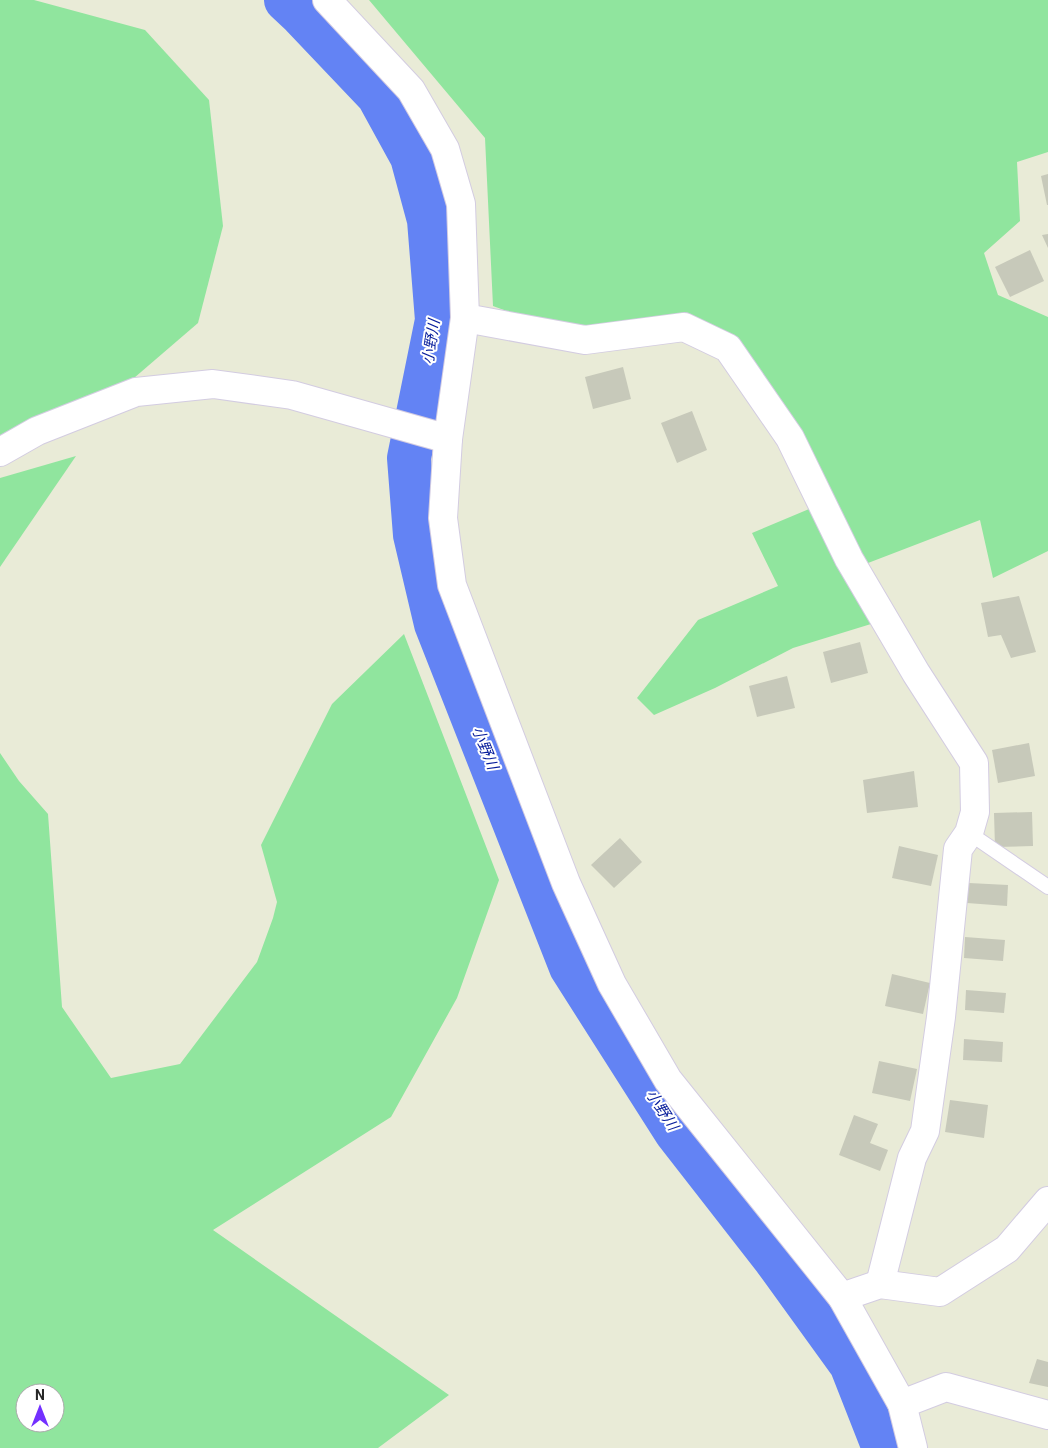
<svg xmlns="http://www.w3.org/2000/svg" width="1048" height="1448" viewBox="0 0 1048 1448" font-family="Roboto,'Noto Sans JP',sans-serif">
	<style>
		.green { fill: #90e59e; fill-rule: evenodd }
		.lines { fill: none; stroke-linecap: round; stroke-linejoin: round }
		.river { stroke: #6383f4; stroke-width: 44 }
		.building { fill: #c7c9ba }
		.service-casing { stroke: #d3cce1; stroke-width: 16 }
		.minor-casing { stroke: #d3cce1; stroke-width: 30 }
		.service { stroke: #fff; stroke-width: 14 }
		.minor { stroke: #fff; stroke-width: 28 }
		.labels { text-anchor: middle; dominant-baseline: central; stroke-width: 4; stroke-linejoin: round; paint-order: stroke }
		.water-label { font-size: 15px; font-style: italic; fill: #061c9b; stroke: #fff }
	</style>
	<rect width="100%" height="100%" fill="#e9ebd7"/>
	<g class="green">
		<path d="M 0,0 L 34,0 L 145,30 L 209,100 L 223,226 L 198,323 L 134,378 L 0,437 Z"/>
		<path d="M 369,0 L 1048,0 L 1048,152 L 1017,162 L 1020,221 L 984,253 L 998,295 L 1048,317 L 1048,551 L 993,578 L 980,520 L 855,568 L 884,620 L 793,648 L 715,688 L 654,715 L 637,698 L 698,620 L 778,586 L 752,533 L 821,504 L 728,348 L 685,317 L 585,340 L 493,306 L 485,138 Z"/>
		<path d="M 76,456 L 0,567 L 0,478 Z"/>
		<path d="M 404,634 L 499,880 L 457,998 L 391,1117 L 213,1230 L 449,1395 L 378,1448 L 0,1448 L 0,753 L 19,781 L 48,814 L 62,1007 L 111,1078 L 180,1064 L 257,962 L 273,918 L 277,902 L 261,845 L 332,704 ZM 25,1393 L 55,1393 L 55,1423 L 25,1423 Z"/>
	</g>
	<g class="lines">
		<path class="river" d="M 286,0 L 302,15 L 378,95 L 412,157 L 429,220 L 437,320 L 409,458 L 415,535 L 436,624 L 571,967 L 676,1132 L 775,1259 L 851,1364 L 884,1448"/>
	</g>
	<g class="building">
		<path d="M 1048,174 L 1048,205 L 1047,205 L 1041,176 Z"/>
		<path d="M 1048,234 L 1048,248 L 1042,235 Z"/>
		<path d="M 1030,250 L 1044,281 L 1010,297 L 995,267 Z"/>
		<path d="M 623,367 L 631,399 L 593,409 L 585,377 Z"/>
		<path d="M 692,411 L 707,450 L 677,463 L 661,423 Z"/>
		<path d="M 1019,596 L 1036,652 L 1011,658 L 1001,635 L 988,637 L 981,603 Z"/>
		<path d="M 860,642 L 868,673 L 831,683 L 823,652 Z"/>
		<path d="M 787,676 L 795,708 L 757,717 L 749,686 Z"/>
		<path d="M 1029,743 L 1035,776 L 998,783 L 992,750 Z"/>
		<path d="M 914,771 L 918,807 L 867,813 L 863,780 Z"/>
		<path d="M 1032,812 L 1033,846 L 995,847 L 994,813 Z"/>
		<path d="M 620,838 L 642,862 L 614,888 L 591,865 Z"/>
		<path d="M 899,846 L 938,855 L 931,886 L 892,878 Z"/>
		<path d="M 969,883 L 1008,885 L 1007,906 L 967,903 Z"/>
		<path d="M 965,937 L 1005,940 L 1003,961 L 964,958 Z"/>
		<path d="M 892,974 L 930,983 L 923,1014 L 885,1006 Z"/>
		<path d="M 966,990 L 1006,993 L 1004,1013 L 965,1010 Z"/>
		<path d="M 964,1039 L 1003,1042 L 1002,1062 L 963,1060 Z"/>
		<path d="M 879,1061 L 917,1069 L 910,1101 L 872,1093 Z"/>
		<path d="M 950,1100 L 988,1105 L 984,1138 L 945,1132 Z"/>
		<path d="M 854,1115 L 878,1124 L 870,1143 L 888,1150 L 880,1171 L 839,1155 Z"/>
		<path d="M 1037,1359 L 1048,1362 L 1048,1387 L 1029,1383 Z"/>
	</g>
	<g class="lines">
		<defs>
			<path id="service" d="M 969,833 L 1048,887"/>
			<g id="minor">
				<path d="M 327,0 L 411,90 L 445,149 L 461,204 L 465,318 L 448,439 L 443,518 L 452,585 L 566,883 L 612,984 L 668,1080 L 842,1297 L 902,1404 L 913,1448"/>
				<path d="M 465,318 L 585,340 L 684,327 L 728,348 L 790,438 L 849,559 L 916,673 L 974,763 L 975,812 L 969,833 L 958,849 L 941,1017 L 925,1131 L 912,1158 L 880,1284"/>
				<path d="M 0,452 L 37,431 L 136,392 L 213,384 L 292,395 L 448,439"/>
				<path d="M 842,1297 L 880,1284 L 940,1292 L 1007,1249 L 1048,1201"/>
				<path d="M 902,1404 L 946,1387 L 1048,1415"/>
			</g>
		</defs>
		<use href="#service" class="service-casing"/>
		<use href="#minor" class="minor-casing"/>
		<use href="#service" class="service"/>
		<use href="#minor" class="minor"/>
	</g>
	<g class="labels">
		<g class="water-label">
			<text transform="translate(431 342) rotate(-81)">小野川</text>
			<text transform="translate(485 748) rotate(68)">小野川</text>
			<text transform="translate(662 1110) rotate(57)">小野川</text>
		</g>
	</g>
	<g transform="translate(40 1408)"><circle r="24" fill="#ffffff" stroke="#a9a9a9"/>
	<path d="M0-4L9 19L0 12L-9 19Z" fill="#7330ff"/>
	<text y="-8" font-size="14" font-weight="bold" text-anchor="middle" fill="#272727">N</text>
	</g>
</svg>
